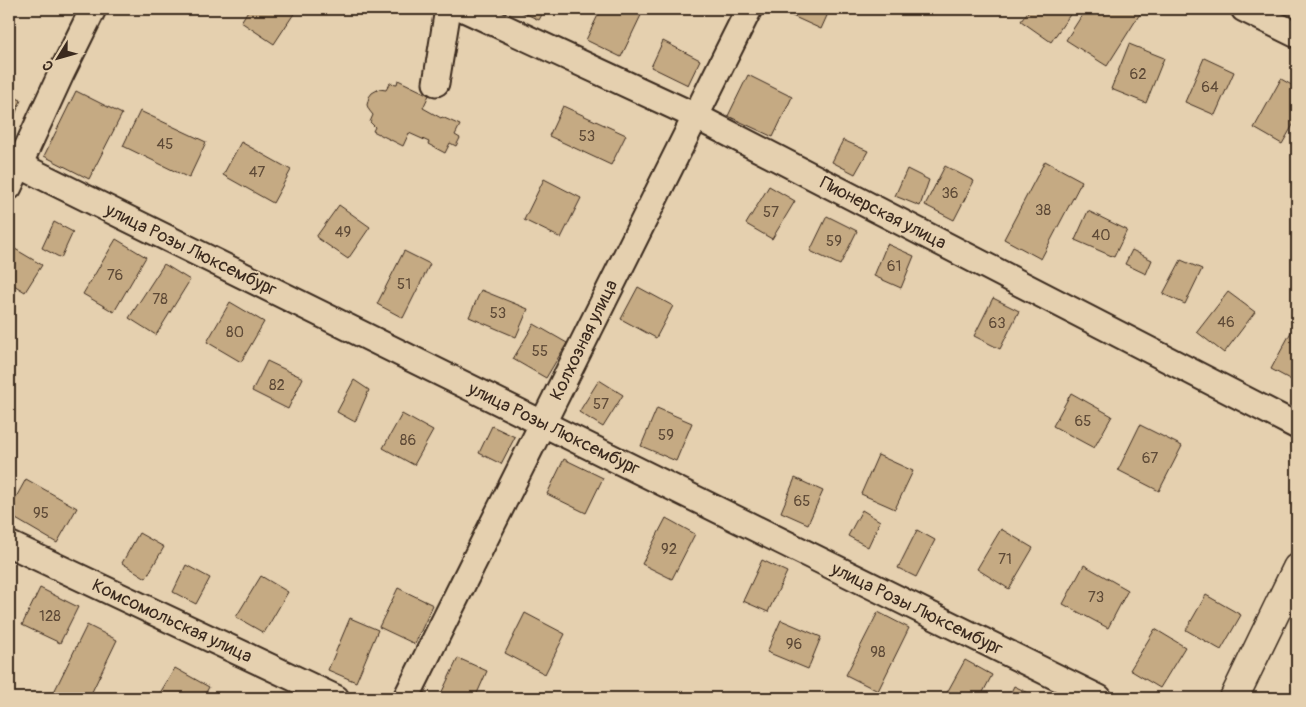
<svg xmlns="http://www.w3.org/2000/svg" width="1306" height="707" viewBox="0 0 1306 707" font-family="Pangolin,sans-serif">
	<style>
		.building { fill: #c5aa83; stroke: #3b2a1e }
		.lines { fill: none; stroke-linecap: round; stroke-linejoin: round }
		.minor-casing { stroke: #3b2a1e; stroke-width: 29 }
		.major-casing { stroke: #3b2a1e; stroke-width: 31 }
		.minor { stroke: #e5d0af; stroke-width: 25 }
		.major { stroke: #e5d0af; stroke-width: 28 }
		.labels { text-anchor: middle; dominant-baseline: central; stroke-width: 4; stroke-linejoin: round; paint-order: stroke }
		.number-label { font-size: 15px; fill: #5e4a37 }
		.street-label { font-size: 18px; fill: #3b2a1e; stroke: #e5d0af }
	</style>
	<rect width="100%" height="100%" fill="#e5d0af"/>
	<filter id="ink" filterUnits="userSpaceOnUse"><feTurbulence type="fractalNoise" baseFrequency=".02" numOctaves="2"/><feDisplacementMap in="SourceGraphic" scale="10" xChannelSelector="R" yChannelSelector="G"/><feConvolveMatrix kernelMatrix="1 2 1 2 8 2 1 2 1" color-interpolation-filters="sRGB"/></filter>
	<g filter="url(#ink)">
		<g class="building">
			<path d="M 249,9 L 297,9 L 274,44 L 241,22 Z"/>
			<path d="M 524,9 L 545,9 L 539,20 L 522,12 Z"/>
			<path d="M 601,9 L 638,9 L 643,11 L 621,57 L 586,40 Z"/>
			<path d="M 780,9 L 830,9 L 821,29 L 779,10 Z"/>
			<path d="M 1030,9 L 1074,9 L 1051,42 L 1021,21 Z"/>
			<path d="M 1086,9 L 1143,9 L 1107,66 L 1066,40 Z"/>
			<path d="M 663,41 L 700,60 L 688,85 L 651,67 Z"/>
			<path d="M 1129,44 L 1164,58 L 1146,103 L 1111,89 Z"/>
			<path d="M 1204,58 L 1234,72 L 1215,115 L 1185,102 Z"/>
			<path d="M 748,75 L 792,97 L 773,137 L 728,116 Z"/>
			<path d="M 1281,79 L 1297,88 L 1297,118 L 1282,144 L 1254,128 Z"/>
			<path d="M 398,80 L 429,95 L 423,108 L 441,118 L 442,117 L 460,125 L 455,135 L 460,138 L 456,146 L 450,143 L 445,153 L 428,144 L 429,142 L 409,133 L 403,146 L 373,131 L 375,127 L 370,122 L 373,115 L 369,110 L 367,105 L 369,97 L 372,93 L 379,89 L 386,90 L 390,83 L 397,84 Z"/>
			<path d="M 76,91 L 122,114 L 89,179 L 44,156 Z"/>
			<path d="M 9,95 L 21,100 L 9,130 Z"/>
			<path d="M 563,106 L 626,135 L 611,165 L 549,136 Z"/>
			<path d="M 140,111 L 206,142 L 189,178 L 123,146 Z"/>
			<path d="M 843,140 L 868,151 L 855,174 L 832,162 Z"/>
			<path d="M 241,142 L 291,170 L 273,203 L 223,175 Z"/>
			<path d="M 1045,161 L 1082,181 L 1041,259 L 1004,239 Z"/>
			<path d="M 945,166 L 974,181 L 954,220 L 925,205 Z"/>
			<path d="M 907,169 L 929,180 L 920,206 L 895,196 Z"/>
			<path d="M 544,179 L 581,198 L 561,238 L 524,220 Z"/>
			<path d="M 769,186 L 795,201 L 772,239 L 746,224 Z"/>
			<path d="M 339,205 L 370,227 L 348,259 L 316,237 Z"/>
			<path d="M 1088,211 L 1127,230 L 1114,257 L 1075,240 Z"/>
			<path d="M 827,216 L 857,231 L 840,265 L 810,251 Z"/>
			<path d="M 54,222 L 73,232 L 61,258 L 42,248 Z"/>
			<path d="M 116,239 L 146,257 L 114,312 L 83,294 Z"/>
			<path d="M 887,244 L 914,256 L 901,288 L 874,276 Z"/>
			<path d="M 10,246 L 42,265 L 25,292 L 9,282 L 9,248 Z"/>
			<path d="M 1132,250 L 1152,260 L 1146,274 L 1125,264 Z"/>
			<path d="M 404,251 L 430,264 L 403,318 L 377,304 Z"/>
			<path d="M 1181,260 L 1202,269 L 1185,304 L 1163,294 Z"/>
			<path d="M 164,264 L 190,280 L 156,335 L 129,318 Z"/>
			<path d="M 638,287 L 673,306 L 656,338 L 621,319 Z"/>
			<path d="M 481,290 L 528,309 L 516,337 L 469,317 Z"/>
			<path d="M 1228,292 L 1255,312 L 1224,353 L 1197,332 Z"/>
			<path d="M 993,298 L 1019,311 L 1000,349 L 974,336 Z"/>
			<path d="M 230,302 L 264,322 L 241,362 L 207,342 Z"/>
			<path d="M 1297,321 L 1297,383 L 1271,369 Z"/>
			<path d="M 534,324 L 567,343 L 546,378 L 513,359 Z"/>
			<path d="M 267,361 L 303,378 L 288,409 L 252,391 Z"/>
			<path d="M 354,380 L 369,390 L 355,422 L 337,412 Z"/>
			<path d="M 599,380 L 623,395 L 603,427 L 579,412 Z"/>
			<path d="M 1071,393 L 1112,416 L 1094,448 L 1053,426 Z"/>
			<path d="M 657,408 L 692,423 L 676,461 L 641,446 Z"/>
			<path d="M 402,414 L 433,431 L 414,465 L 383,448 Z"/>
			<path d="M 1140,425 L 1182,446 L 1159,491 L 1118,470 Z"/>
			<path d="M 492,426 L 515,437 L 501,464 L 479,453 Z"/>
			<path d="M 878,455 L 913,471 L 895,509 L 861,494 Z"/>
			<path d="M 564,459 L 603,478 L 586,513 L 547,494 Z"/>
			<path d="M 795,478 L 823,491 L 808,524 L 781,512 Z"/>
			<path d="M 26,479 L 77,508 L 57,543 L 9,515 L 9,510 Z"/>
			<path d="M 862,510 L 880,521 L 868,547 L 848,536 Z"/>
			<path d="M 666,518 L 695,534 L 672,579 L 642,564 Z"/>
			<path d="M 1001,529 L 1033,548 L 1009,589 L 977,569 Z"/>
			<path d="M 917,530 L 935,540 L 916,577 L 898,568 Z"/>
			<path d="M 139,533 L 164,547 L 146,578 L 122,563 Z"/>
			<path d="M 762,560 L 787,572 L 768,612 L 743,601 Z"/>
			<path d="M 186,565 L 210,578 L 196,604 L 173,592 Z"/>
			<path d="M 1084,565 L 1128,590 L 1108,628 L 1063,604 Z"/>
			<path d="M 261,576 L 288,592 L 264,633 L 236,617 Z"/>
			<path d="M 40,588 L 78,607 L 60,643 L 22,625 Z"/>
			<path d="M 398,588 L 433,605 L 415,644 L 379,627 Z"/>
			<path d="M 1206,595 L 1241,615 L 1221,650 L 1186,630 Z"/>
			<path d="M 878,612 L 909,628 L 878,691 L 846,675 Z"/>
			<path d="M 525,613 L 565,634 L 545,674 L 505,653 Z"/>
			<path d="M 350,618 L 378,630 L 356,682 L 328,670 Z"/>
			<path d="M 781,620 L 821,637 L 808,669 L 767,652 Z"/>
			<path d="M 87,625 L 117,640 L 89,698 L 57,698 L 52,696 Z"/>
			<path d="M 1155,629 L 1185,647 L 1160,688 L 1130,670 Z"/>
			<path d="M 458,658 L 487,671 L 475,698 L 439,698 Z"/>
			<path d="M 965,660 L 992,675 L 980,698 L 944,698 Z"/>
			<path d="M 175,668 L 209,687 L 203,698 L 157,698 Z"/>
			<path d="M 1297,683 L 1297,698 L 1289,698 Z"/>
			<path d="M 1014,686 L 1039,698 L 1008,698 Z"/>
		</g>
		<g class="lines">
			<defs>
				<g id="minor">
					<path d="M 464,9 L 695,116 L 1297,426"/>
					<path d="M 1244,9 L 1297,35"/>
					<path d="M 436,83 L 447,15 L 450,9"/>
					<path d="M 9,160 L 1099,698"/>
					<path d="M 9,187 L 61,74 L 93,9"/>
					<path d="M 9,544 L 336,698"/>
					<path d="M 406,698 L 749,9"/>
				</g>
				<path id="major" d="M 1234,698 L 1297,568"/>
			</defs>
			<use href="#minor" class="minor-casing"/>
			<use href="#major" class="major-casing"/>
			<use href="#minor" class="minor"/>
			<use href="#major" class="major"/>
		</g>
	</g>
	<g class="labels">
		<g class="number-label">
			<text x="1138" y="74">62</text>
			<text x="1210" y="87">64</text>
			<text x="587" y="136">53</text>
			<text x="165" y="144">45</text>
			<text x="257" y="172">47</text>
			<text x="950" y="193">36</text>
			<text x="1043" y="210">38</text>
			<text x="771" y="212">57</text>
			<text x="343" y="232">49</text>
			<text x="1101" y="235">40</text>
			<text x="834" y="241">59</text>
			<text x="894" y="266">61</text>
			<text x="115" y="275">76</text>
			<text x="404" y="284">51</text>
			<text x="160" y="299">78</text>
			<text x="498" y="313">53</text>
			<text x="1226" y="322">46</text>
			<text x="997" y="323">63</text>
			<text x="235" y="332">80</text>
			<text x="540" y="351">55</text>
			<text x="277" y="385">82</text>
			<text x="601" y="404">57</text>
			<text x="1083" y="421">65</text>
			<text x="666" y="435">59</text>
			<text x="408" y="440">86</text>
			<text x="1150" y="458">67</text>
			<text x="802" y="501">65</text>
			<text x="41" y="513">95</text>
			<text x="669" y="549">92</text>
			<text x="1005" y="559">71</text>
			<text x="1096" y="597">73</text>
			<text x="50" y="616">128</text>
			<text x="794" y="644">96</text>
			<text x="878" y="652">98</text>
		</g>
		<g class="street-label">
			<text transform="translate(883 213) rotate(27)">Пионерская улица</text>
			<text transform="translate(191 250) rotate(26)">улица Розы Люксембург</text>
			<text transform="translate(584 340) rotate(-64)">Колхозная улица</text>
			<text transform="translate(554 429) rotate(26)">улица Розы Люксембург</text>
			<text transform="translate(917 609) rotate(26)">улица Розы Люксембург</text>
			<text transform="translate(172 621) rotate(25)">Комсомольская улица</text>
		</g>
	</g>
	<rect width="1306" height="707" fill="none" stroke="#e5d0af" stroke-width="30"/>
	<rect x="15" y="15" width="1276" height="677" fill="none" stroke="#3b2a1e" stroke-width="2" filter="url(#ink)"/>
	<g transform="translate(58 58) rotate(233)" stroke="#e5d0af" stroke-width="4" paint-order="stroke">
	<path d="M0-4L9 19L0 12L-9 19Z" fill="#3b2a1e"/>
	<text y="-8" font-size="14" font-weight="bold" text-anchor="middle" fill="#3b2a1e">С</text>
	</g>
</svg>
